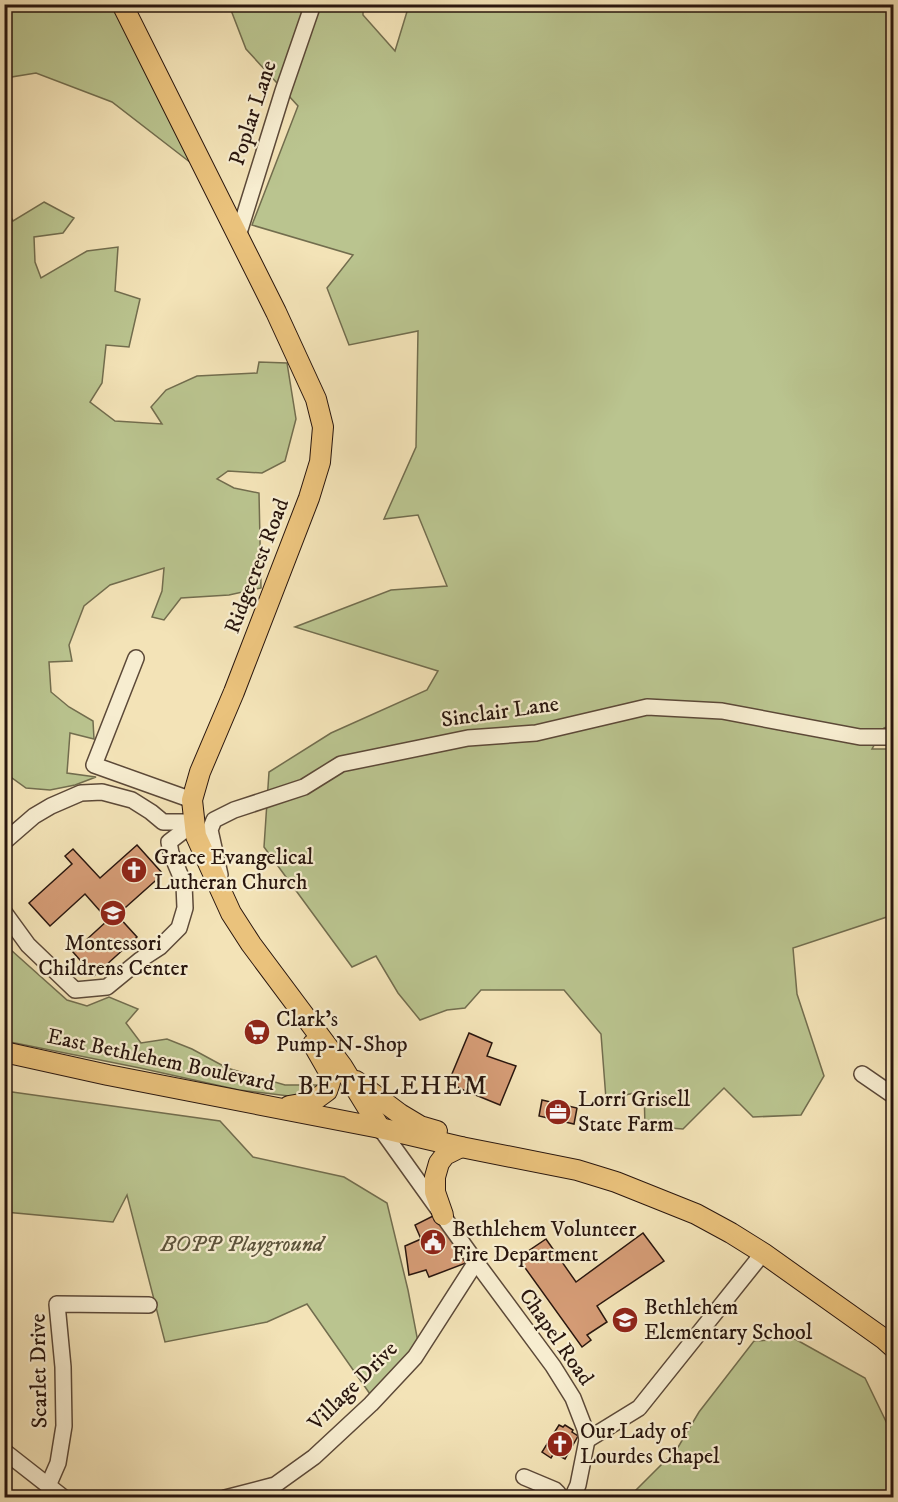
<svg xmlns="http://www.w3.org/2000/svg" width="898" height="1502" viewBox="0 0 898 1502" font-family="'IM FELL DW Pica',serif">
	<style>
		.green { fill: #bac48f; stroke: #726d4e; stroke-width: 1.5 }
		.building { fill: #d59c76; stroke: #29160e; stroke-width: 1.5 }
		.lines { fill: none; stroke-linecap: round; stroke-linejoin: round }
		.minor-casing { stroke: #5c4938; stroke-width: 18 }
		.major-casing { stroke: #29160e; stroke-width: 22 }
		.minor { stroke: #f7edd0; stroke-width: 15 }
		.major { stroke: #eac27c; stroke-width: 20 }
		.labels { text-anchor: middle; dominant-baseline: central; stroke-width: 4.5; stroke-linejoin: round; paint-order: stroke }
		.street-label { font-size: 22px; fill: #29160e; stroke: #f7edd0 }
		.poi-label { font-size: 22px; fill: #29160e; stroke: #f7edd0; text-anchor: start }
		.park-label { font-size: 22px; font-style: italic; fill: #5c533b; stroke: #f7edd0 }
		.quarter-label { font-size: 26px; letter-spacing: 1.5px; fill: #29160e; stroke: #f7edd0 }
	</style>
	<rect width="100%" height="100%" fill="#f3e3b7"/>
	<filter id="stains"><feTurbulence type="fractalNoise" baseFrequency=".00333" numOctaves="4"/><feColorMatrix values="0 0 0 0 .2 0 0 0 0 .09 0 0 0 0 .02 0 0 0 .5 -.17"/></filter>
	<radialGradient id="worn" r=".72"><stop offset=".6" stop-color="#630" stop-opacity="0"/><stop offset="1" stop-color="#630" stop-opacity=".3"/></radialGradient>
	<g class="green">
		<path d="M 5,5 L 114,5 L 191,163 L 112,102 L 36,73 L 5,78 Z"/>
		<path d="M 229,5 L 363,5 L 363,15 L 395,51 L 409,5 L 893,5 L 894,725 L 884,728 L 872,749 L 893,749 L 893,920 L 890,916 L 793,948 L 797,994 L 824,1076 L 801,1115 L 753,1117 L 724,1088 L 683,1129 L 645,1126 L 644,1091 L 606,1099 L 601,1034 L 564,990 L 481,990 L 465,1008 L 447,1010 L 420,1020 L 398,993 L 376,956 L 352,967 L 264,847 L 269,772 L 331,733 L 427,690 L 438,671 L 295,627 L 391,590 L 447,586 L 418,515 L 384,519 L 416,447 L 418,331 L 349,345 L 327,288 L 353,255 L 252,225 L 298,106 L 246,49 Z"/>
		<path d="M 44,202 L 74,218 L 63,233 L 34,237 L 35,262 L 41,278 L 87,251 L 118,247 L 115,291 L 140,299 L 129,347 L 106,345 L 102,383 L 90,402 L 115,421 L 162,424 L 151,407 L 166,390 L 197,376 L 257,373 L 259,362 L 287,363 L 296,419 L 285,461 L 262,473 L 228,471 L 217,479 L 234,488 L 259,493 L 261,588 L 229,595 L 181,598 L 164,620 L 152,617 L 162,591 L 164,568 L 110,585 L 84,606 L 69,645 L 72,661 L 49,662 L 51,692 L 69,707 L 93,721 L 94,739 L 70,733 L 67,773 L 96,777 L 75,785 L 50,790 L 26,788 L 8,775 L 4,761 L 5,208 L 13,221 Z"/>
		<path d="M 4,942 L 11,950 L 67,1000 L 87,1006 L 109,997 L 138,1009 L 126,1023 L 141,1043 L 167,1039 L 192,1049 L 227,1068 L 285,1085 L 321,1085 L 297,1097 L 239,1090 L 140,1068 L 5,1041 Z"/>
		<path d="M 5,1091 L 220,1121 L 253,1157 L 344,1177 L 387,1203 L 408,1290 L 418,1342 L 410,1353 L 370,1394 L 307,1304 L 267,1322 L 165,1342 L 127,1195 L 113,1222 L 5,1212 Z"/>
		<path d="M 795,1339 L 865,1378 L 893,1436 L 893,1497 L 629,1497 L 677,1449 L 699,1412 L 754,1341 Z"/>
	</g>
	<g class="building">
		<path d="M 137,845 L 163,874 L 117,915 L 137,937 L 94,976 L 73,952 L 108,920 L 85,894 L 50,926 L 29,903 L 72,864 L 65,856 L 73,849 L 100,878 Z"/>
		<path d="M 469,1033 L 492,1043 L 487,1056 L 516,1066 L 500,1105 L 461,1089 L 449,1081 Z"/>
		<path d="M 542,1100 L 577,1108 L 574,1124 L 539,1116 Z"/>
		<path d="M 435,1215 L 466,1263 L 429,1277 L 426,1270 L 409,1275 L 405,1246 L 421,1239 L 415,1225 Z"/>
		<path d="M 643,1233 L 664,1261 L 597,1306 L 607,1322 L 587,1335 L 591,1340 L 582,1347 L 518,1258 L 546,1239 L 576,1282 Z"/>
		<path d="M 559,1425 L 563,1427 L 565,1425 L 573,1430 L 572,1432 L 578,1436 L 565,1459 L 554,1453 L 551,1458 L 542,1452 Z"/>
	</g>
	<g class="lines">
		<defs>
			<g id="minor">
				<path d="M 238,236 L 283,91 L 313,4"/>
				<path d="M 136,658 L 94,765 L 192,800"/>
				<path d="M 4,842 L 34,816 L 51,806 L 81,793 L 102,792 L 132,800 L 151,812 L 163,822 L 195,822"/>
				<path d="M 220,875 L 210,830 L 214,820 L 234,810 L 304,787 L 341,764 L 468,738 L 536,733 L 647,707 L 722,711 L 860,737 L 894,737"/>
				<path d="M 4,912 L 28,945 L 75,990 L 107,987 L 140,960 L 160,947 L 179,928 L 185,908 L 184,884 L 171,853 L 169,842 L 195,822"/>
				<path d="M 862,1074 L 894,1096"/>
				<path d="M 380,1128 L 476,1262 L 553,1366 L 573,1398 L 585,1429 L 587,1440 L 578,1485 L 572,1498"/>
				<path d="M 587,1440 L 639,1408 L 763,1253"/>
				<path d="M 4,1451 L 64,1498"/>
				<path d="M 524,1477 L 555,1490 L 558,1493 L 559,1498"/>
				<path d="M 48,1486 L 58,1463 L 64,1426 L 63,1367 L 57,1304 L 149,1305"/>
				<path d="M 225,1498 L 275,1485 L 314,1457 L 371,1404 L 415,1357 L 476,1262"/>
			</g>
			<g id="major">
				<path d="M 122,4 L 276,312 L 316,399 L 323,427 L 320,462 L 309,498 L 234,692 L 200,772 L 192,800 L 196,836 L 231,913 L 251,944 L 342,1066 L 380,1128"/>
				<path d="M 4,1052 L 108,1075 L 380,1128 L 461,1147 L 577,1170 L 616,1182 L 696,1214 L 731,1233 L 763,1253 L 884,1339 L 894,1348"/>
				<path d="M 356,1081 L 400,1114 L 420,1126 L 437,1131"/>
				<path d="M 289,1106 L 312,1102 L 327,1091 L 330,1082 L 329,1072 L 313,1044"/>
				<path d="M 443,1215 L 435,1192 L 435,1177 L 439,1163 L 445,1155 L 461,1147"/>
			</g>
		</defs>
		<use href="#minor" class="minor-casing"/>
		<use href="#major" class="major-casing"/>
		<use href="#minor" class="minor"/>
		<use href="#major" class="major"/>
	</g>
	<defs>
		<symbol id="church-disc" viewBox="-11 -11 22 22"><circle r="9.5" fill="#8f2418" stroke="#f7edd0"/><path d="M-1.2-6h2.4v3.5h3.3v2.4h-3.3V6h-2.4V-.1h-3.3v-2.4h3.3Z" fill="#fff"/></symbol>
		<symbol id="school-disc" viewBox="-11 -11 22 22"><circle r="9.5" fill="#8f2418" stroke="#f7edd0"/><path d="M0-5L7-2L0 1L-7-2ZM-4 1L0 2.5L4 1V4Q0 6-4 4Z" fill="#fff"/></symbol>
		<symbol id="supermarket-disc" viewBox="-11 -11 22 22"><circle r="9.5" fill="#8f2418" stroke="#f7edd0"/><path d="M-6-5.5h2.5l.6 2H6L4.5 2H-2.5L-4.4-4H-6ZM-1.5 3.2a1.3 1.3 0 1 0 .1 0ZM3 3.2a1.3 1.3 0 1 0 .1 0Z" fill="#fff"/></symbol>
		<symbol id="office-disc" viewBox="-11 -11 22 22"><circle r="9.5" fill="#8f2418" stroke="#f7edd0"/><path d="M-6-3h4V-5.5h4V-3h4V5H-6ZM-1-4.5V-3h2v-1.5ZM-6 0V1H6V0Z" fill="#fff"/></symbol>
		<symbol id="civic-disc" viewBox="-11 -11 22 22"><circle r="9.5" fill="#8f2418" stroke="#f7edd0"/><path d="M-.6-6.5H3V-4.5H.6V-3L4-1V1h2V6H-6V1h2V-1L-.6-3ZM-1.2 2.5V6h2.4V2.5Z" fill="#fff"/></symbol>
	</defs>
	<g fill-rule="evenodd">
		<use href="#church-disc" x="119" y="855" width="30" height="30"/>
		<use href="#school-disc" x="98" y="898" width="30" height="30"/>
		<use href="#supermarket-disc" x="242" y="1017" width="30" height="30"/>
		<use href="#office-disc" x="543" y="1097" width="30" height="30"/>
		<use href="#civic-disc" x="418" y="1227" width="30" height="30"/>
		<use href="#school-disc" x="610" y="1305" width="30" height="30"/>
		<use href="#church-disc" x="545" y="1429" width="30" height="30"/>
	</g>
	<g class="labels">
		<g class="street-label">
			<text transform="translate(253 113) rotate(-72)">Poplar Lane</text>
			<text transform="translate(257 566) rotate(-69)">Ridgecrest Road</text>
			<text transform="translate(500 712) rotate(-8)">Sinclair Lane</text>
			<text transform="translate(161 1060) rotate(12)">East Bethlehem Boulevard</text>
			<text transform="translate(556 1337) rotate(55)">Chapel Road</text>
			<text transform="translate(39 1371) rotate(-91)">Scarlet Drive</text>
			<text transform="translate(353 1386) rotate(-45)">Village Drive</text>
		</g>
		<g class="poi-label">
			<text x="154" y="857">Grace Evangelical<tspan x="154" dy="25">Lutheran Church</tspan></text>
			<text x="113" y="943" text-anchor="middle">Montessori<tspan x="113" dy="25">Childrens Center</tspan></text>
			<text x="276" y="1019">Clark's<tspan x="276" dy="25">Pump-N-Shop</tspan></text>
			<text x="578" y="1099">Lorri Grisell<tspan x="578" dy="25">State Farm</tspan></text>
			<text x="452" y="1229">Bethlehem Volunteer<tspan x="452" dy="25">Fire Department</tspan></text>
			<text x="644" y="1307">Bethlehem<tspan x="644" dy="25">Elementary School</tspan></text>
			<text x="580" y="1431">Our Lady of<tspan x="580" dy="25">Lourdes Chapel</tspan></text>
		</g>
		<g class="park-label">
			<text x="242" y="1244">BOPP Playground</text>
		</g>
		<g class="quarter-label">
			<text x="393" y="1086">BETHLEHEM</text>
		</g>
	</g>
	<rect width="898" height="1502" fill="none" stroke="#f3e3b7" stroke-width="24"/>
	<rect x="6" y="6" width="886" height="1490" fill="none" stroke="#29160e" stroke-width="3"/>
	<rect x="12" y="12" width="874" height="1478" fill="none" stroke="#29160e" stroke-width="1.5"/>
	<rect width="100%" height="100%" filter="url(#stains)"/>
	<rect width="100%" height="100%" fill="url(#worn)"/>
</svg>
